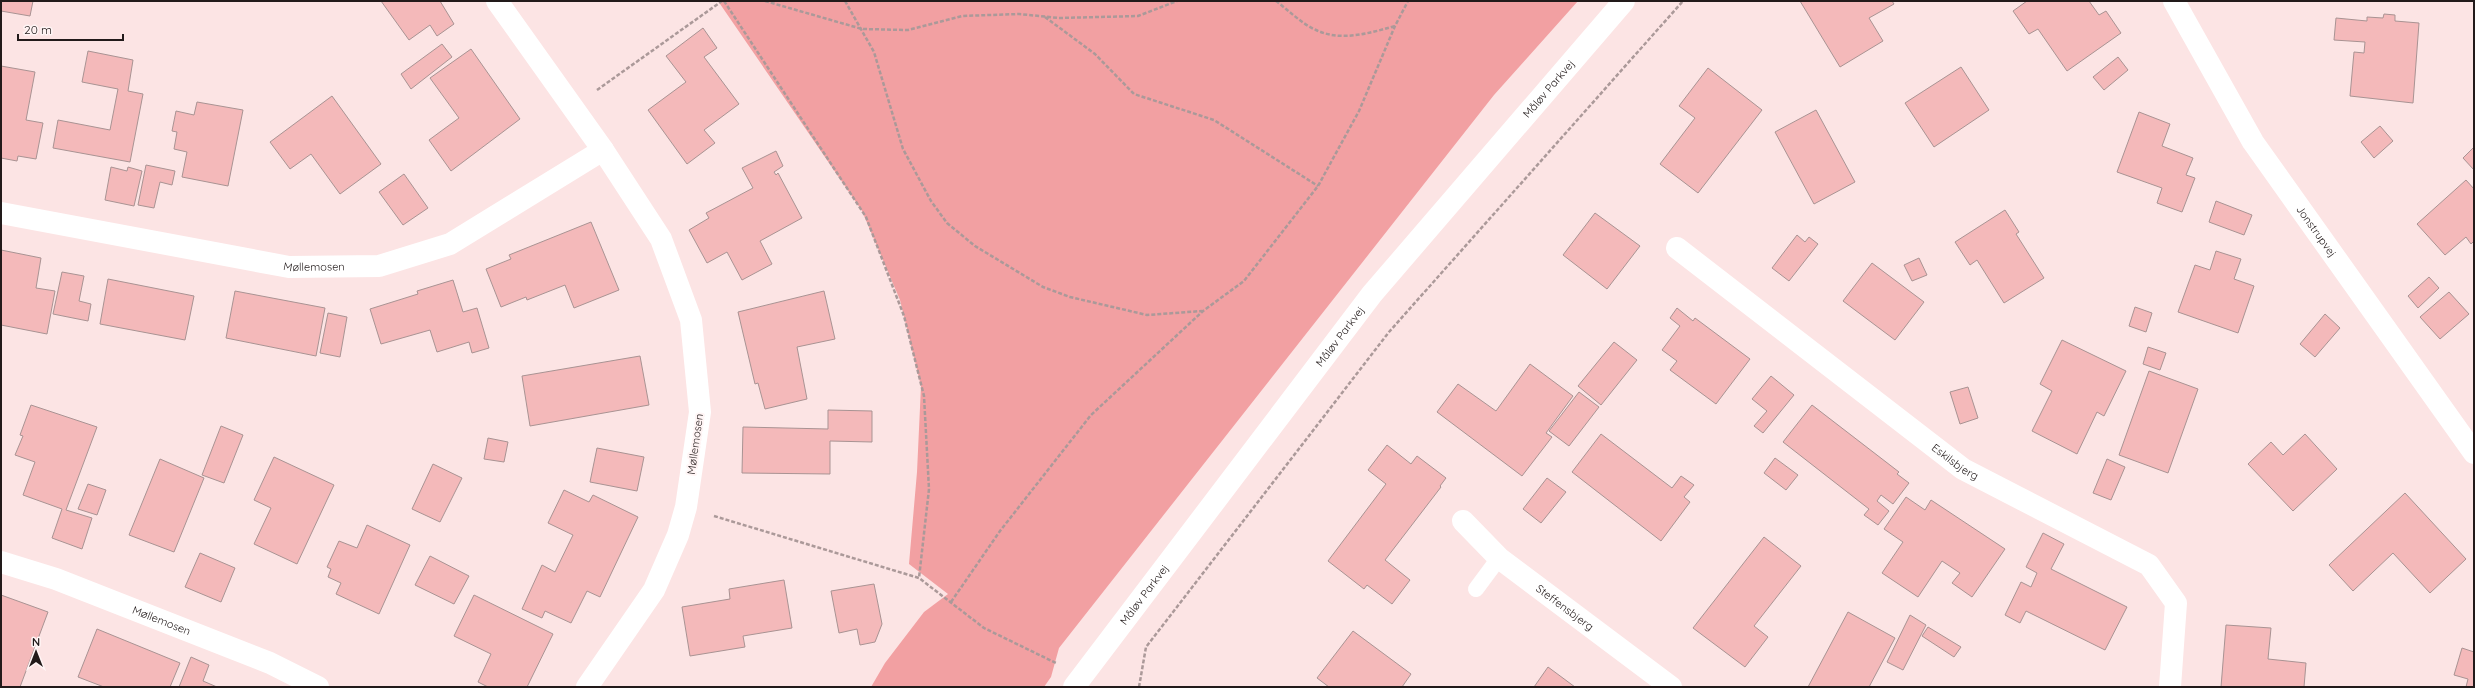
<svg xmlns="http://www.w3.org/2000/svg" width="2475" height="688" viewBox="0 0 2475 688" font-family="Quicksand,sans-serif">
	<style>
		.green { fill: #f2a0a2 }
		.building { fill: #f4b9ba; stroke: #a99393 }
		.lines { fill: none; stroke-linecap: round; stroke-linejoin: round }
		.path { stroke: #ab9999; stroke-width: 2.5; stroke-dasharray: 4 2; stroke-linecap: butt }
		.service { stroke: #fff; stroke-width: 16 }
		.minor { stroke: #fff; stroke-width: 22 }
		.tertiary { stroke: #fff; stroke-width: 22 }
		.labels { text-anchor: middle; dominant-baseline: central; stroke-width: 4; stroke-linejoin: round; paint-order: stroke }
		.street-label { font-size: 11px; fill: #221a1a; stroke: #fff5f5 }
	</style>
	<rect width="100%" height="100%" fill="#fce4e4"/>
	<path class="green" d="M 718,1 L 1578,1 L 1494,95 L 1059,648 L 1051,677 L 1044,687 L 871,687 L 885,663 L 924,612 L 948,594 L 909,564 L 917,472 L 921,386 L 900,300 L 862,211 Z"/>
	<g class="building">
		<path d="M 1,1 L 33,1 L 30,16 L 1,11 Z"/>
		<path d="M 381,1 L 440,1 L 454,24 L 437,36 L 430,25 L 409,40 Z"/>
		<path d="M 1800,1 L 1892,1 L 1894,4 L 1869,18 L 1883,41 L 1840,67 Z"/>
		<path d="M 2027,1 L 2089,1 L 2099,15 L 2106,11 L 2121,33 L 2067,71 L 2038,29 L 2029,34 L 2013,11 Z"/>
		<path d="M 2384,14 L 2395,15 L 2395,21 L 2419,23 L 2413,103 L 2350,96 L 2354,52 L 2364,53 L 2365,42 L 2334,40 L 2336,18 L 2367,21 L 2367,17 L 2383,18 Z"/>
		<path d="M 703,28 L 717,48 L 704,57 L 739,104 L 704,130 L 715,143 L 687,164 L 648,110 L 686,82 L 666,56 Z"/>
		<path d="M 442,44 L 452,57 L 411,89 L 401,74 Z"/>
		<path d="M 471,49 L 520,119 L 451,171 L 429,140 L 459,118 L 430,78 Z"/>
		<path d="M 88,51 L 133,60 L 128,91 L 143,94 L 130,162 L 53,148 L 58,120 L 110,130 L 118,89 L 82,82 Z"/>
		<path d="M 2118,57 L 2128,70 L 2104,90 L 2093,77 Z"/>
		<path d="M 1,66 L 35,72 L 26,120 L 43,123 L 36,159 L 18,156 L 17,161 L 1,158 Z"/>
		<path d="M 1961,67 L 1989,110 L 1934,147 L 1905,103 Z"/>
		<path d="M 1708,68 L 1762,110 L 1698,193 L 1660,164 L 1695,118 L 1679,106 Z"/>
		<path d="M 332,96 L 381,164 L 340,194 L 311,154 L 290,169 L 270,142 Z"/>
		<path d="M 197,102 L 243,110 L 228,186 L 182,177 L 187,152 L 174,149 L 177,132 L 172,131 L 176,111 L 194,115 Z"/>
		<path d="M 1816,110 L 1855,182 L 1814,204 L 1775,132 Z"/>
		<path d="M 2139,112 L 2170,124 L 2162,146 L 2193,158 L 2186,175 L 2195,178 L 2182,212 L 2157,203 L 2162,188 L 2117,172 Z"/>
		<path d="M 2380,126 L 2393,141 L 2374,158 L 2361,142 Z"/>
		<path d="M 2474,147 L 2474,170 L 2463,158 Z"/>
		<path d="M 776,151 L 783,166 L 774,172 L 776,175 L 778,173 L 802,218 L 760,241 L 772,264 L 742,280 L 727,252 L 707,263 L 689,230 L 709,218 L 706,213 L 753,188 L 742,168 Z"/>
		<path d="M 146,165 L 175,171 L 172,185 L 160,182 L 154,208 L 138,205 Z"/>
		<path d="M 111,167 L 127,171 L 128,167 L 142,171 L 134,206 L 105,200 Z"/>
		<path d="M 404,174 L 428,208 L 403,225 L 379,192 Z"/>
		<path d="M 2466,180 L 2474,189 L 2474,241 L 2471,244 L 2466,237 L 2445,255 L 2417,224 Z"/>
		<path d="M 2216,201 L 2252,215 L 2244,235 L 2209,222 Z"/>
		<path d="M 2005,210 L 2019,232 L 2016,234 L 2044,278 L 2004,303 L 1977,260 L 1970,265 L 1955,242 Z"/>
		<path d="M 1595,213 L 1640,246 L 1607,289 L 1563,255 Z"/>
		<path d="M 591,222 L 619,290 L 574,308 L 565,285 L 527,300 L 526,297 L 501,307 L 486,269 L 511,259 L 509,255 Z"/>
		<path d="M 1797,235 L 1805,242 L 1809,237 L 1818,244 L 1789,281 L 1772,268 Z"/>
		<path d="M 1,250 L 41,258 L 36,288 L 55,291 L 47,334 L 1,325 Z"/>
		<path d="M 2216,251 L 2241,259 L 2234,279 L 2254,286 L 2238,333 L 2178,312 L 2195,265 L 2210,270 Z"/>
		<path d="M 1919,258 L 1927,275 L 1912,281 L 1904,265 Z"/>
		<path d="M 1872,263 L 1924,302 L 1895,340 L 1843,301 Z"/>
		<path d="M 62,272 L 84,276 L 79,301 L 91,304 L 88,321 L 53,314 Z"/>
		<path d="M 2429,277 L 2439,288 L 2418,308 L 2408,296 Z"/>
		<path d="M 108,279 L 194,296 L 185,340 L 100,324 Z"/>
		<path d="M 453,280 L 463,312 L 477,308 L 489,348 L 472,353 L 469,342 L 437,352 L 430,330 L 381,344 L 370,309 L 418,294 L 417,291 Z"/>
		<path d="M 235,291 L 325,308 L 316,356 L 226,338 Z"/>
		<path d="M 824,291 L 835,339 L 797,347 L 807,399 L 765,409 L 758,383 L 755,384 L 738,312 Z"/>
		<path d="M 2449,292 L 2469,314 L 2440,339 L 2420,317 Z"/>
		<path d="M 2135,307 L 2152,313 L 2146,332 L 2129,326 Z"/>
		<path d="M 1677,308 L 1693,321 L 1695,318 L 1750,359 L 1716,404 L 1670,370 L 1677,361 L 1662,350 L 1680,326 L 1670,318 Z"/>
		<path d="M 328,313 L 347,317 L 340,357 L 320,353 Z"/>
		<path d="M 2325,314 L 2340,328 L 2315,357 L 2300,344 Z"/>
		<path d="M 2062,340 L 2126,371 L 2104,416 L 2097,412 L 2077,454 L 2032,431 L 2052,391 L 2040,384 Z"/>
		<path d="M 1614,342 L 1637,360 L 1601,405 L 1578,386 Z"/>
		<path d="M 2148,347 L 2166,353 L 2160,370 L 2143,364 Z"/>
		<path d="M 640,356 L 649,405 L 530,426 L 522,376 Z"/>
		<path d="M 1530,364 L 1573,396 L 1546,433 L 1552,437 L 1522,476 L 1437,412 L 1458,384 L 1496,411 Z"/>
		<path d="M 2149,371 L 2198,389 L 2168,473 L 2119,455 Z"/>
		<path d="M 1771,376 L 1794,395 L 1763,433 L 1754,426 L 1767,411 L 1752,399 Z"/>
		<path d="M 1968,387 L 1978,418 L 1960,424 L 1950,392 Z"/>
		<path d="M 1579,392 L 1599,407 L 1569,446 L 1549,431 Z"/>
		<path d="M 31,405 L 97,427 L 66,510 L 92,518 L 82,549 L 52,538 L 62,509 L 23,495 L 35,462 L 15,455 L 23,436 L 20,435 Z"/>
		<path d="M 1812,405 L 1899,472 L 1897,474 L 1909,483 L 1893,504 L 1881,495 L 1877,501 L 1889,511 L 1878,525 L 1864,515 L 1869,509 L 1783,442 Z"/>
		<path d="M 828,410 L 872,411 L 872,442 L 830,441 L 830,474 L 742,473 L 743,427 L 828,429 Z"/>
		<path d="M 221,426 L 243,435 L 224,483 L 202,475 Z"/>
		<path d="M 1601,434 L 1672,488 L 1681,476 L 1694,485 L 1684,497 L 1690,502 L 1661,541 L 1572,472 Z"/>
		<path d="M 2305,434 L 2337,469 L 2293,511 L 2248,464 L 2271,442 L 2283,455 Z"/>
		<path d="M 488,438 L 508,442 L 504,462 L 484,459 Z"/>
		<path d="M 1387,445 L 1411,464 L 1417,456 L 1446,478 L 1440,486 L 1441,487 L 1385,560 L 1410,580 L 1392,604 L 1367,585 L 1364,589 L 1328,561 L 1386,484 L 1368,470 Z"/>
		<path d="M 597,448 L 644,457 L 637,491 L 590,482 Z"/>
		<path d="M 274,457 L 334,485 L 297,564 L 254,544 L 271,508 L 254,500 Z"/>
		<path d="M 1775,458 L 1798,475 L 1786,490 L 1764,473 Z"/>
		<path d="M 160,459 L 204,478 L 174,552 L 129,535 Z"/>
		<path d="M 2107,459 L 2125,467 L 2111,500 L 2093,493 Z"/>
		<path d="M 433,464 L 462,478 L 440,522 L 412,509 Z"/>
		<path d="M 1547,478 L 1566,492 L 1541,523 L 1523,509 Z"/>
		<path d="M 88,484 L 106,490 L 97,515 L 78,509 Z"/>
		<path d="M 564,490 L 589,502 L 593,495 L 638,517 L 600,597 L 587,591 L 571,623 L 545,611 L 542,618 L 522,609 L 542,565 L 555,572 L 573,535 L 548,523 Z"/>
		<path d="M 2405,493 L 2466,559 L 2430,593 L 2393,553 L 2353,591 L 2329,565 Z"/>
		<path d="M 1906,497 L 1925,510 L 1931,500 L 2005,549 L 1972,597 L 1952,583 L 1960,573 L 1942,561 L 1918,597 L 1882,573 L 1903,542 L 1884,529 Z"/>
		<path d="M 367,525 L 410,545 L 379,614 L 336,594 L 341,583 L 328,577 L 331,569 L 327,567 L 339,541 L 357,548 Z"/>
		<path d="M 2043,533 L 2064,544 L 2051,569 L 2127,607 L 2105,650 L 2026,611 L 2020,623 L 2005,615 L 2021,582 L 2031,587 L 2037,573 L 2026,567 Z"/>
		<path d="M 1764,537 L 1801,566 L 1754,626 L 1768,637 L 1745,667 L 1693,628 Z"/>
		<path d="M 200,553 L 235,568 L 221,602 L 185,587 Z"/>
		<path d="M 430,556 L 469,576 L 454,604 L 415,585 Z"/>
		<path d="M 784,580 L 792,628 L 743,636 L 745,647 L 690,656 L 682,607 L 730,599 L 729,589 Z"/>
		<path d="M 874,584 L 882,624 L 875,642 L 860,645 L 857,629 L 839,633 L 831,591 Z"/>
		<path d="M 1,595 L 48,612 L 20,687 L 1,687 Z"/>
		<path d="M 474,595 L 553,634 L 527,687 L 488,687 L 478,682 L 491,654 L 454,636 Z"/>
		<path d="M 1848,612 L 1895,638 L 1869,687 L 1808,687 Z"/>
		<path d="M 1910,615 L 1926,625 L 1903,670 L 1887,662 Z"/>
		<path d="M 2226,625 L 2271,628 L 2268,659 L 2306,663 L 2304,687 L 2221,687 Z"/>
		<path d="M 1928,627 L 1961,647 L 1954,657 L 1922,636 Z"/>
		<path d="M 97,629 L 180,663 L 170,687 L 104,687 L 78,677 Z"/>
		<path d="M 1353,631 L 1411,674 L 1402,687 L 1329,687 L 1317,678 Z"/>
		<path d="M 2462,648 L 2474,652 L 2474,687 L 2466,687 L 2468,679 L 2454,675 Z"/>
		<path d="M 191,657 L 209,665 L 203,681 L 217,687 L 179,687 Z"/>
		<path d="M 1548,667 L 1575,687 L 1534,687 Z"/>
	</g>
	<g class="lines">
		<g class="path">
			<path d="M 724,1 L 866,217 L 904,316 L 924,396 L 929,489 L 919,578"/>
			<path d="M 765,1 L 862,29 L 908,30 L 962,16 L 1019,14 L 1059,18 L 1138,16 L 1177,1"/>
			<path d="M 845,1 L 874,52 L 903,149 L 931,201 L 947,223 L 975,246 L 1043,287 L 1070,297 L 1147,315 L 1202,311"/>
			<path d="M 1276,1 C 1288,10 1302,24 1316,30 C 1341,42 1370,33 1395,26"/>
			<path d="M 1045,17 L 1095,54 L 1134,94 L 1214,120 L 1318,186"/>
			<path d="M 597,90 L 722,1"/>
			<path d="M 714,516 L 919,578 L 984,628 L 1056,663"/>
			<path d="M 951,602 L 1000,531 L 1091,415 L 1203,311 L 1244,281 L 1318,186 L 1359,111 L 1395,26 L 1408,1"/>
			<path d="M 1139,687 L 1146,647 L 1389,332 L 1683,1"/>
		</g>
		<path class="service" d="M 1476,589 L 1499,558"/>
		<g class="minor">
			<path d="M 497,1 L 603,150 L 661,239 L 691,320 L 700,412 L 686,507 L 678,535 L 654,590 L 587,687"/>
			<path id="s1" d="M 2174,1 L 2253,142 L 2474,453"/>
			<path id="s2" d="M 1,213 L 289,267 L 379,266 L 450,244 L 603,150"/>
			<path id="s3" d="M 1677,248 L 1963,469 L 2149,565 L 2176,603 L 2170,687"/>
			<path id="s4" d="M 1463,521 L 1499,558 L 1671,687"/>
			<path id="s5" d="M 1,562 L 56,579 L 270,663 L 318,687"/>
		</g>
		<path class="tertiary" id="s6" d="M 1074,687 L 1372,294 L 1624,1"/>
	</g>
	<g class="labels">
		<g class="street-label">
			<text stroke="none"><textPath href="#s6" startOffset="764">Måløv Parkvej</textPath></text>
			<text stroke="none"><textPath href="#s1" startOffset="271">Jonstrupvej</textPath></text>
			<text stroke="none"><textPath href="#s2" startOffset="318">Møllemosen</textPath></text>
			<text stroke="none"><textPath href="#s6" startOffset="440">Måløv Parkvej</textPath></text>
			<text transform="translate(695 444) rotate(-82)">Møllemosen</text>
			<text stroke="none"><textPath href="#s3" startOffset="351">Eskilsbjerg</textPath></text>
			<text stroke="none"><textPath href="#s6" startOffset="116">Måløv Parkvej</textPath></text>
			<text stroke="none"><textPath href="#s4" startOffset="134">Steffensbjerg</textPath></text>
			<text stroke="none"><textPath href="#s5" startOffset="171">Møllemosen</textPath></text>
		</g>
	</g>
	<rect width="2475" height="688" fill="none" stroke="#221a1a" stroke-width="4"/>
	<g transform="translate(36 652)" stroke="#fff5f5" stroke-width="3" paint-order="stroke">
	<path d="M0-3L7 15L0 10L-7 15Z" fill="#221a1a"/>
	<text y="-6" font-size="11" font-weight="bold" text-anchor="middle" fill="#221a1a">N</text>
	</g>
	<path d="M18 34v6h105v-6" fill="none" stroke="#221a1a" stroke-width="2"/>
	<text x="24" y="34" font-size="12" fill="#221a1a" stroke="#fff5f5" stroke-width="3" paint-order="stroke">20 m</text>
</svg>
